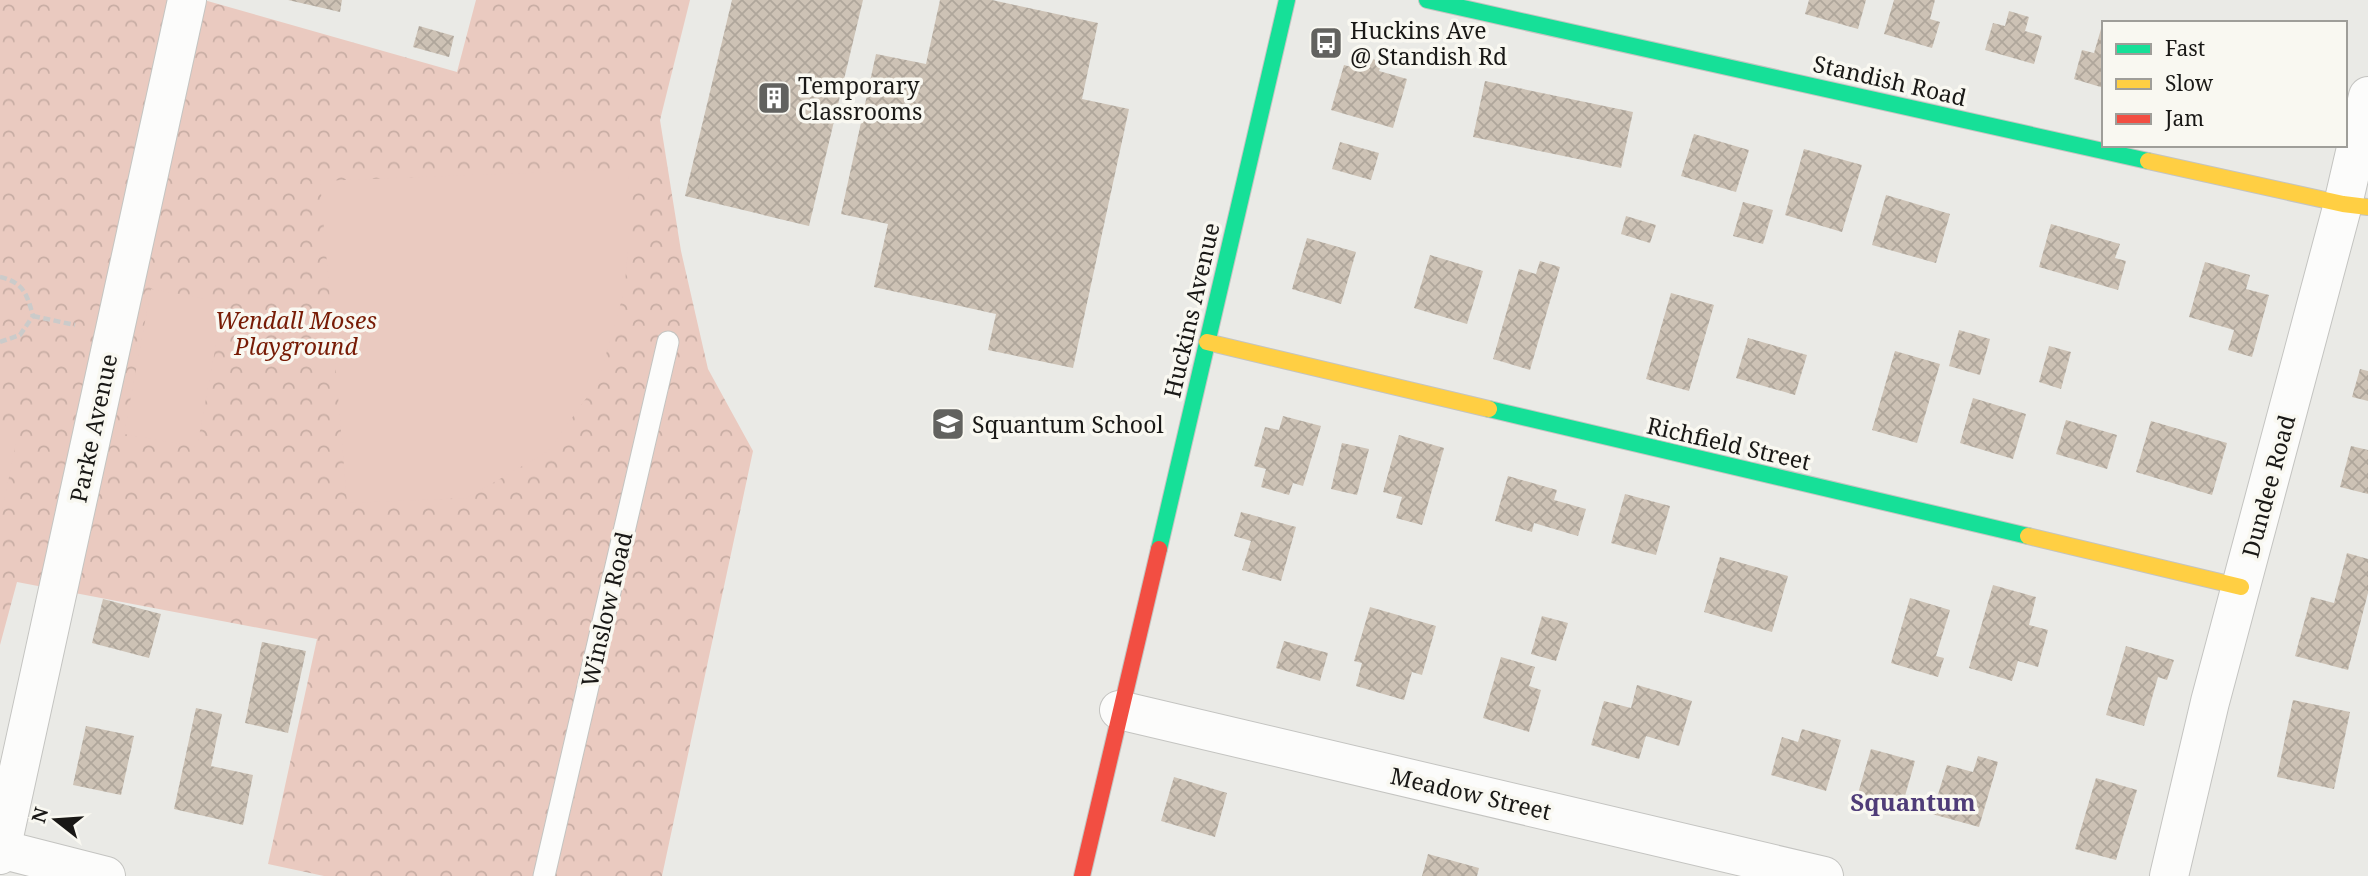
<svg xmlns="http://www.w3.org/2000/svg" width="2368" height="876" viewBox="0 0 2368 876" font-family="'Noto Serif',serif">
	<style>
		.park { fill: url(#park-crowns) }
		.pitch { fill: #eacac0 }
		.building { fill: url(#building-cross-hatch) }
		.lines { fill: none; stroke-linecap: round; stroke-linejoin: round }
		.lane-casing { stroke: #c4c4c1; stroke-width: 23 }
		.street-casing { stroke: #c4c4c1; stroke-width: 40 }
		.fast-casing { stroke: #c4c4c1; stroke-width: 18 }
		.slow-casing { stroke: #c4c4c1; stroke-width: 18 }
		.jam-casing { stroke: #c4c4c1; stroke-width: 18 }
		.path { stroke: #cbcbca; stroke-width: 4.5; stroke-dasharray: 7 3.5; stroke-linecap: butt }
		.lane { stroke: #fcfcfb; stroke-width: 21 }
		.street { stroke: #fcfcfb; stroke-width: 38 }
		.fast { stroke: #16e098; stroke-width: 16 }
		.slow { stroke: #ffcf43; stroke-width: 16 }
		.jam { stroke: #f24e42; stroke-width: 16 }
		.labels { text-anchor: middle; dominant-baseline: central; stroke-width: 7; stroke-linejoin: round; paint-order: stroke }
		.poi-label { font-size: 23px; fill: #191816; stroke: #f9f8f1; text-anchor: start }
		.street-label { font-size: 23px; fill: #191816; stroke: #f9f8f1 }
		.park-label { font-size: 23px; font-style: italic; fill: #771b05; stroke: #f9f8f1 }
		.neighbourhood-label { font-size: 24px; font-weight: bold; fill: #4f3c78; stroke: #f9f8f1 }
	</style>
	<defs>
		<pattern id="park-crowns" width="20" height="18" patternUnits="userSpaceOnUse" patternTransform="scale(1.75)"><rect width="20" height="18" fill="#eacac0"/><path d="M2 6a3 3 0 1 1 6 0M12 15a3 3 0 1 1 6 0" fill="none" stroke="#c8ada4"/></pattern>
		<pattern id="building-cross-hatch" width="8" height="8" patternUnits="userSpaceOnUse" patternTransform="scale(1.75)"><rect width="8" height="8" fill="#cdc2b5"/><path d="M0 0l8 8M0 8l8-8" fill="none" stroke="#afa69b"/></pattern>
	</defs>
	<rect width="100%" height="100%" fill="#eaeae6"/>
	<path class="park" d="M 0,0 L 204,0 L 457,72 L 476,0 L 690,0 L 660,120 L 681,251 L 708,369 L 753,451 L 662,876 L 324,876 L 268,864 L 317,639 L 17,582 L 0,645 Z"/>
	<g class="pitch">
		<path d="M 628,169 L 632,211 L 624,292 L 598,382 L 548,451 L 467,498 L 347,503 L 320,181 Z"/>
		<path d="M 151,289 L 224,302 L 197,447 L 124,434 Z"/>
		<path d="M 0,422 L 16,444 L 0,520 Z"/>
	</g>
	<g class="building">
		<path d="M 288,0 L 342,0 L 340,12 Z"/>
		<path d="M 732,0 L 863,0 L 809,226 L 685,196 Z"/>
		<path d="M 940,0 L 992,0 L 1098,23 L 1082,99 L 1129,109 L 1073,368 L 988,350 L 996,314 L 874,287 L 888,224 L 841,214 L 876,54 L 926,64 Z"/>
		<path d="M 1809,0 L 1866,0 L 1858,29 L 1805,14 Z"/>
		<path d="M 1894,0 L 1935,0 L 1930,19 L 1940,22 L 1932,48 L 1884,34 Z"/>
		<path d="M 2009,11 L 2029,17 L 2025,31 L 2042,36 L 2034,64 L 1985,50 L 1993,23 L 2005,26 Z"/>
		<path d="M 419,26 L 454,36 L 449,57 L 413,47 Z"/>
		<path d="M 2101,29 L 2104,30 L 2104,88 L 2074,79 L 2082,50 L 2094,53 Z"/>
		<path d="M 1366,57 L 1382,62 L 1379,71 L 1407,79 L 1393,128 L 1331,110 L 1344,65 L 1363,70 Z"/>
		<path d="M 1485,81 L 1633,112 L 1621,168 L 1473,137 Z"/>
		<path d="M 1694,134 L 1749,150 L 1736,192 L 1681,176 Z"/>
		<path d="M 1340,142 L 1379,153 L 1371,180 L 1332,169 Z"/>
		<path d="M 1804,149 L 1862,165 L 1842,232 L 1785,215 Z"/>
		<path d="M 1886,195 L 1950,214 L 1936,263 L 1872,245 Z"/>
		<path d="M 1743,202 L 1773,210 L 1763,244 L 1733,236 Z"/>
		<path d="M 1626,216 L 1656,225 L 1650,243 L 1621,234 Z"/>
		<path d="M 2051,224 L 2120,244 L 2115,258 L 2126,261 L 2118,290 L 2039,267 Z"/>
		<path d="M 1307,238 L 1356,252 L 1341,304 L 1292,289 Z"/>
		<path d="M 1430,255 L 1483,271 L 1467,324 L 1414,308 Z"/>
		<path d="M 1540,261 L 1560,267 L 1530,370 L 1493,359 L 1519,269 L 1536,274 Z"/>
		<path d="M 2205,262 L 2250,275 L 2246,289 L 2269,295 L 2252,357 L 2228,350 L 2234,330 L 2189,317 Z"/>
		<path d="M 1671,293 L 1714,305 L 1689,391 L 1646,379 Z"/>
		<path d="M 1959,330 L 1990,339 L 1980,375 L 1949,366 Z"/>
		<path d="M 1748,338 L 1807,355 L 1795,395 L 1736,378 Z"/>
		<path d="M 2049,346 L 2071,352 L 2061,389 L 2039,382 Z"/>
		<path d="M 1895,351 L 1940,364 L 1917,443 L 1872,430 Z"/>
		<path d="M 2360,369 L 2368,371 L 2368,401 L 2352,397 Z"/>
		<path d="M 1973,398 L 2026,414 L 2013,459 L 1960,443 Z"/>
		<path d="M 1283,416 L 1321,426 L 1303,486 L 1293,483 L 1289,495 L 1261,487 L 1266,469 L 1254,466 L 1265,427 L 1279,430 Z"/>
		<path d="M 2066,420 L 2117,435 L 2107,469 L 2056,454 Z"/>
		<path d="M 2151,421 L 2227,443 L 2212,495 L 2136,472 Z"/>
		<path d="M 1399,435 L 1444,448 L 1422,525 L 1396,518 L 1402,497 L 1383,492 Z"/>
		<path d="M 1342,443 L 1369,449 L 1357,495 L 1331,489 Z"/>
		<path d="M 2351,446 L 2368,450 L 2368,494 L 2340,487 Z"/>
		<path d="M 1508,476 L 1557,490 L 1554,500 L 1586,509 L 1578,536 L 1534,523 L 1532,532 L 1495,521 Z"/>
		<path d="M 1625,494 L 1670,506 L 1656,555 L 1611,543 Z"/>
		<path d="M 1241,512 L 1296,527 L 1281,581 L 1242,570 L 1251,541 L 1234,536 Z"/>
		<path d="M 2347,553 L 2368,559 L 2368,593 L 2348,670 L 2295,656 L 2311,597 L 2334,603 Z"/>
		<path d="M 1720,557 L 1788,576 L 1772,632 L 1704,612 Z"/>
		<path d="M 1993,585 L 2036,597 L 2029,625 L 2048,630 L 2038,667 L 2018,661 L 2012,681 L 1969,668 Z"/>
		<path d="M 1910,598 L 1950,610 L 1936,656 L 1944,658 L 1938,677 L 1891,663 Z"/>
		<path d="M 103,599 L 161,614 L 149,658 L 92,643 Z"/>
		<path d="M 1370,607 L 1436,626 L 1422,675 L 1412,672 L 1404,700 L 1356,686 L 1362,663 L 1354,661 Z"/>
		<path d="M 1542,616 L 1568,623 L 1556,661 L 1531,654 Z"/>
		<path d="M 1284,641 L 1328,653 L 1320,681 L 1276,668 Z"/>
		<path d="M 262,642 L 306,651 L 288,733 L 245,723 Z"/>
		<path d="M 2126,646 L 2174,660 L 2167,680 L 2158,677 L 2144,726 L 2106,715 Z"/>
		<path d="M 1501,657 L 1535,667 L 1529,686 L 1541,690 L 1529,732 L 1483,718 Z"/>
		<path d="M 1637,685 L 1692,701 L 1679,746 L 1646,736 L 1639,759 L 1591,745 L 1604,701 L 1631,708 Z"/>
		<path d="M 2293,700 L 2350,712 L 2334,789 L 2277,777 Z"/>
		<path d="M 196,708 L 222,714 L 211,766 L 253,775 L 243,825 L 174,809 Z"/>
		<path d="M 86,726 L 134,736 L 121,795 L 73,785 Z"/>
		<path d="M 1802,729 L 1841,740 L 1826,791 L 1771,775 L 1782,737 L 1798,742 Z"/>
		<path d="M 1871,749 L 1915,761 L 1901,810 L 1857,797 Z"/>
		<path d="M 1978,756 L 1998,762 L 1979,827 L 1932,814 L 1947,765 L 1973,772 Z"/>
		<path d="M 1174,777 L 1227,793 L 1215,837 L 1161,821 Z"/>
		<path d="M 2096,778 L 2137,790 L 2116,860 L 2075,849 Z"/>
		<path d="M 1428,854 L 1479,868 L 1477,876 L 1422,876 Z"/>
	</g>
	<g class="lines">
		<defs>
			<path id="lane" d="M 544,876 L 668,342"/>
			<g id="street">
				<path d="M 1119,710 L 1824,876"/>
				<path d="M 0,849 L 106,876"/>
				<path d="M 0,855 L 187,0"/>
				<path d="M 2169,876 L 2210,702 L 2343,204 L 2368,96"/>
			</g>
			<g id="fast">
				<path d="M 1427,0 L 2148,161"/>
				<path d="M 1489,409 L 2028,536"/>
				<path d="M 1159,549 L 1287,0"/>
			</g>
			<g id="slow">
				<path d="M 2148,161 L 2343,204 L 2368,207"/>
				<path d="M 1207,342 L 1489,409"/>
				<path d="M 2028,536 L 2241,587"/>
			</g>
			<path id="jam" d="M 1082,876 L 1159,549"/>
		</defs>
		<use href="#lane" class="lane-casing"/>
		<use href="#street" class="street-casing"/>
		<use href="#fast" class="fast-casing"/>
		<use href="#slow" class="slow-casing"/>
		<use href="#jam" class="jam-casing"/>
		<g class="path">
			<path d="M 0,277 C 23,282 27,294 33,316"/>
			<path d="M 33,316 L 75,325"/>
			<path d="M 0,342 L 20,335 L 33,316"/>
		</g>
		<use href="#lane" class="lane"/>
		<use href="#street" class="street"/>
		<use href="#fast" class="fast"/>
		<use href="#slow" class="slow"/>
		<use href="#jam" class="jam"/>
	</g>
	<defs>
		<symbol id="bus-square" viewBox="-11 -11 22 22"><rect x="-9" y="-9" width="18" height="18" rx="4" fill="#62625f" stroke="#f9f8f1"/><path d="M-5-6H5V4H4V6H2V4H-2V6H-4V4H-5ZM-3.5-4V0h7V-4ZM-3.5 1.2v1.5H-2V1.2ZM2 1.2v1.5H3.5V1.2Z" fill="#fff"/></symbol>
		<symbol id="building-square" viewBox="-11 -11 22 22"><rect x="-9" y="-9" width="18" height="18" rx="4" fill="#62625f" stroke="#f9f8f1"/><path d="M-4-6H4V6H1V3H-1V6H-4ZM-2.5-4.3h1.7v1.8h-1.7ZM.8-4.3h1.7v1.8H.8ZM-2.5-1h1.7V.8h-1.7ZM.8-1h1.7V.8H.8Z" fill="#fff"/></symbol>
		<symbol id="school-square" viewBox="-11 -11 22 22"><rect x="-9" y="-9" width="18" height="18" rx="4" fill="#62625f" stroke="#f9f8f1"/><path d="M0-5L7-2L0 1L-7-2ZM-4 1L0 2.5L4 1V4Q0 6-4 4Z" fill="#fff"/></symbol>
	</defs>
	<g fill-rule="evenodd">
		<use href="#bus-square" x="1307" y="24" width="38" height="38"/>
		<use href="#building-square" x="755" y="79" width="38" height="38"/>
		<use href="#school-square" x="929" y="405" width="38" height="38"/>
	</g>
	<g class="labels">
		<g class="poi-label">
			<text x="1350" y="30">Huckins Ave<tspan x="1350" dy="26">@ Standish Rd</tspan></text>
			<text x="798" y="85">Temporary<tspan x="798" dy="26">Classrooms</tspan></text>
			<text x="972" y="424">Squantum School</text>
		</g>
		<g class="street-label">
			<text transform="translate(1890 80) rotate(13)">Standish Road</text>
			<text transform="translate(1191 310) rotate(-77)">Huckins Avenue</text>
			<text transform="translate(93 428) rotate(-78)">Parke Avenue</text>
			<text transform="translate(1729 443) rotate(13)">Richfield Street</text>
			<text transform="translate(2268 486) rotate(-75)">Dundee Road</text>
			<text transform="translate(606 609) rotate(-77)">Winslow Road</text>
			<text transform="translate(1471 793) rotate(13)">Meadow Street</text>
		</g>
		<g class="park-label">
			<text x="296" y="320">Wendall Moses<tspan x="296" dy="26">Playground</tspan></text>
		</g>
		<g class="neighbourhood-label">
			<text x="1913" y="801">Squantum</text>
		</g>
	</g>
	<rect x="2102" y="21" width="245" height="126" fill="#f9f8f1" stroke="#9f9e99" stroke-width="2"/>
	<rect x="2116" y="44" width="35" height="10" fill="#16e098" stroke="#9f9e99" stroke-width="2"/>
	<text x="2165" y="56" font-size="21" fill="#191816">Fast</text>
	<rect x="2116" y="79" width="35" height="10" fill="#ffcf43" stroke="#9f9e99" stroke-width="2"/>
	<text x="2165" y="91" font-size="21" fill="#191816">Slow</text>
	<rect x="2116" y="114" width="35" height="10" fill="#f24e42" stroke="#9f9e99" stroke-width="2"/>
	<text x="2165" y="126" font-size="21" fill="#191816">Jam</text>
	<g transform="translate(56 820) rotate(287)" stroke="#f9f8f1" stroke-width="5" paint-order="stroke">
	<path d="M0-5L12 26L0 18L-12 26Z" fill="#191816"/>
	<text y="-10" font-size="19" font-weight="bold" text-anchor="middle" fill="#191816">N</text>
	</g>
</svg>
